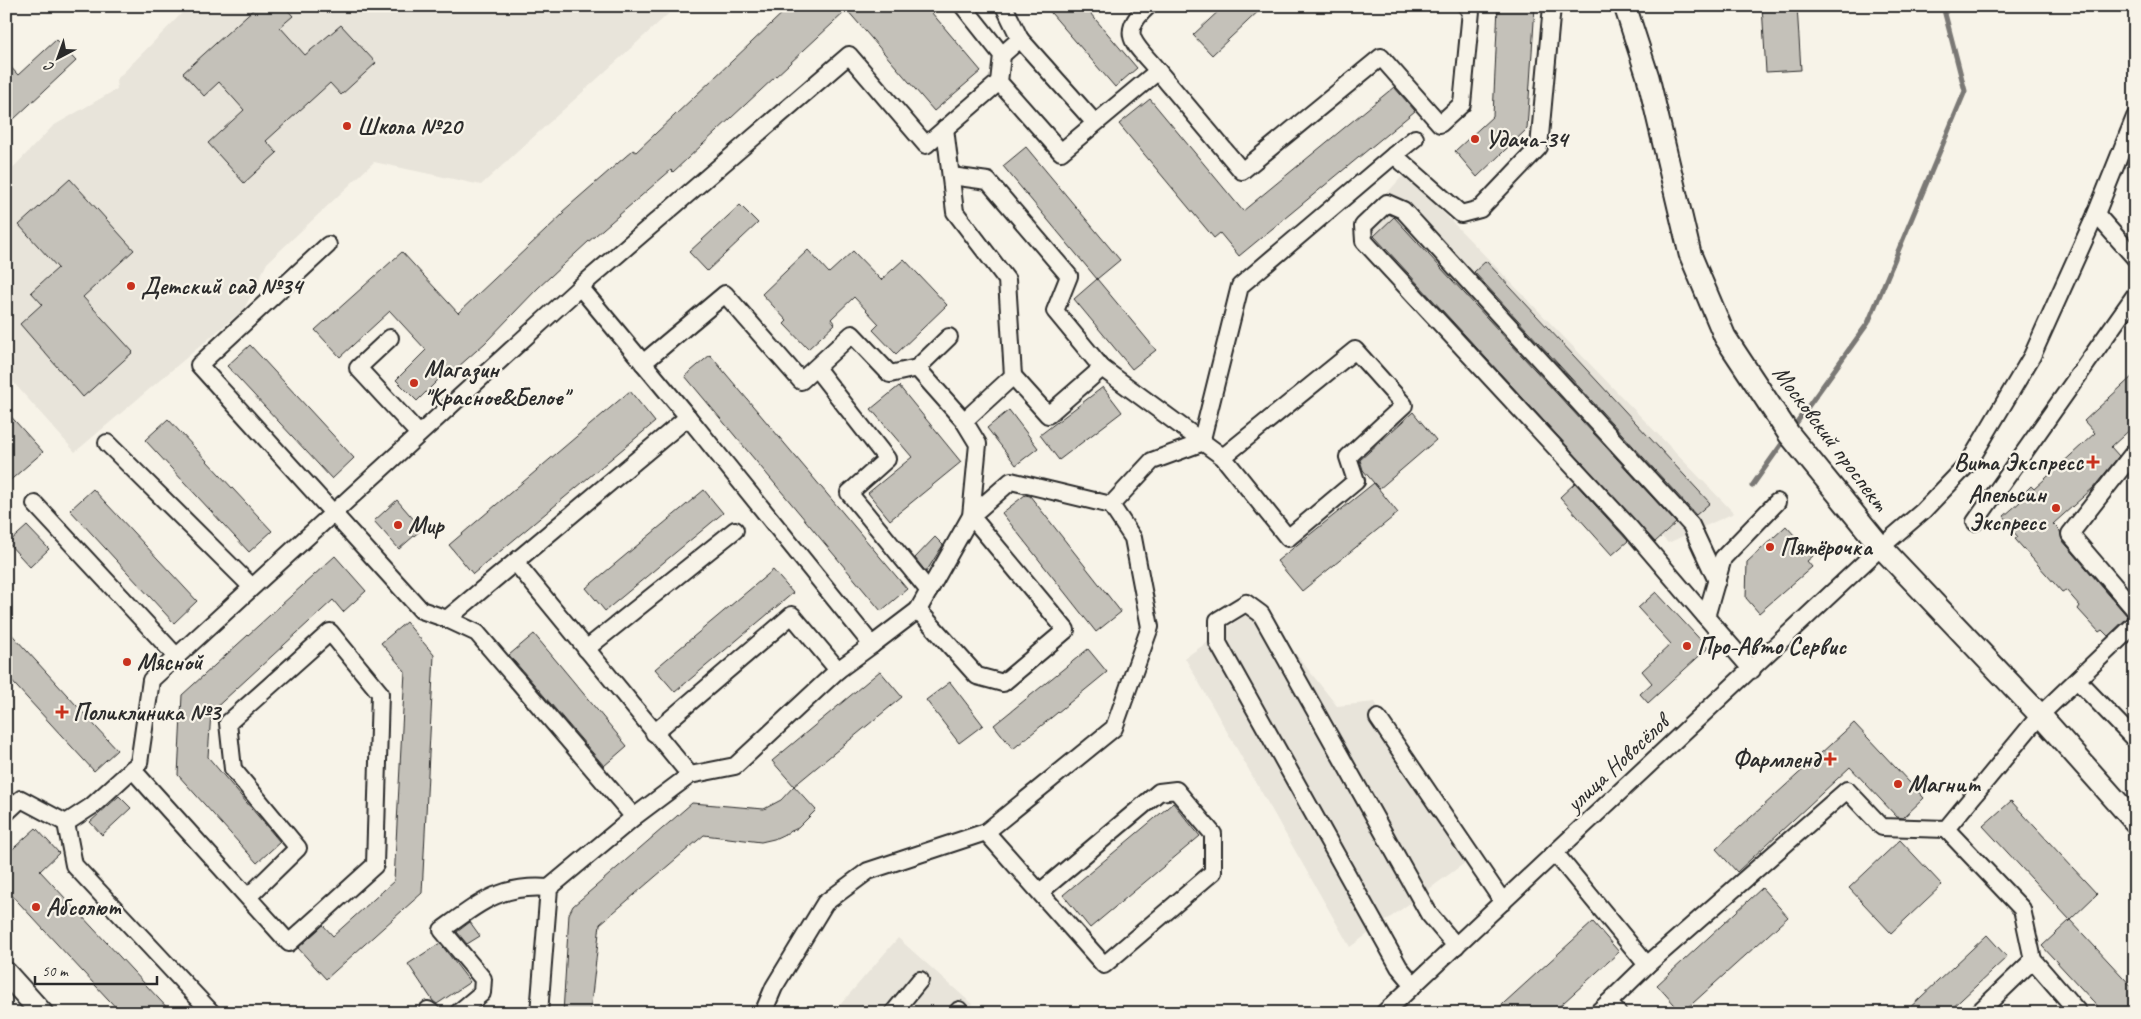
<svg xmlns="http://www.w3.org/2000/svg" width="2141" height="1019" font-family="Caveat,sans-serif">
<rect width="100%" height="100%" fill="#f7f3e8"/>
<filter id="ink" filterUnits="userSpaceOnUse"><feTurbulence type="fractalNoise" baseFrequency=".02" numOctaves="2"/><feDisplacementMap in="SourceGraphic" scale="10" xChannelSelector="R" yChannelSelector="G"/><feConvolveMatrix kernelMatrix="1 2 1 2 8 2 1 2 1" color-interpolation-filters="sRGB"/></filter>
<g filter="url(#ink)">
<g fill="#e8e4da">
<path d="M189 6H677L481 185 374 162 267 263 244 309 75 452 6 374V175L53 126 117 89 116 80Z"/>
<path d="M1405 173 1734 513 1668 543 1358 226Z"/>
<path d="M1258 606 1337 706 1375 702 1466 862 1350 947 1185 658Z"/>
<path d="M898 938 982 1013H833Z"/>
</g>
<g fill="none" stroke-linecap="round" stroke-linejoin="round">
<g stroke="#7a7874" stroke-width="5">
<path d="M1792 429 1868 323 1965 91 1943 6"/>
<path d="M1752 486 1786 438"/>
</g>
</g>
<g fill="#c4c1b9" stroke="#2b2b2b">
<path d="M257 6H284L293 16 280 27 305 55 341 25 376 63 341 95 330 83 266 141 277 153 244 183 208 143 244 110 219 82 204 96 183 73Z"/>
<path d="M790 6H926L981 71 934 111 847 10 673 172 671 170 588 242 538 288 485 343 449 375 446 372 417 401 396 380 426 350 390 311 340 357 315 330 402 252 458 313 564 213 562 212 633 150 636 152Z"/>
<path d="M1045 6H1084L1137 68 1115 87Z"/>
<path d="M1224 6H1264L1212 55 1193 35Z"/>
<path d="M1498 6H1535L1527 129 1477 177 1455 151 1493 116Z"/>
<path d="M1762 6H1797L1801 70 1766 72Z"/>
<path d="M56 40 76 61 14 119 6 111V62L18 75Z"/>
<path d="M1394 87 1415 111 1239 256 1220 233 1214 238 1119 124 1150 99 1243 211Z"/>
<path d="M1026 147 1120 260 1097 279 1003 166Z"/>
<path d="M70 179 134 250 83 297 133 352 83 397 20 324 42 304 31 292 58 268 19 225Z"/>
<path d="M740 205 758 223 707 271 689 252Z"/>
<path d="M1394 217 1676 523 1655 542 1374 236Z"/>
<path d="M808 250 829 273 853 251 881 280 904 259 947 305 896 354 873 330 879 324 854 297 831 319 835 324 808 349 784 324 787 321 762 294Z"/>
<path d="M1486 261 1710 503 1696 515 1474 272Z"/>
<path d="M1097 279 1156 350 1132 369 1074 299Z"/>
<path d="M250 345 354 458 332 479 227 366Z"/>
<path d="M710 355 907 589 881 611 685 376Z"/>
<path d="M2135 374V425L2111 447 2119 456 2093 488 2053 524 2060 531 2062 540 2128 617 2108 636 2102 630 2099 632 2078 609 2080 606 2066 590 2062 592 2015 539 2018 537 2007 524 2009 522 2004 516 2020 502 2018 499 2031 486 2034 489 2095 433 2084 421Z"/>
<path d="M899 386 961 462 890 520 868 493 912 457 871 409Z"/>
<path d="M1103 387 1122 412 1059 460 1040 435Z"/>
<path d="M630 391 655 422 473 574 449 545Z"/>
<path d="M1009 410 1038 448 1016 465 987 428Z"/>
<path d="M6 411 43 452 6 484Z"/>
<path d="M1413 412 1436 440 1379 489 1374 483 1398 513 1302 591 1277 561 1374 483 1363 470 1360 460Z"/>
<path d="M168 419 272 531 249 552 145 440Z"/>
<path d="M1575 483 1628 541 1612 555 1560 497Z"/>
<path d="M93 489 197 601 174 623 70 510Z"/>
<path d="M704 490 723 513 605 611 586 588Z"/>
<path d="M1025 495 1030 496 1121 612 1096 632 1002 513Z"/>
<path d="M397 500 422 529 399 549 374 521Z"/>
<path d="M27 526 49 549 30 567 8 543Z"/>
<path d="M1786 526 1813 556 1807 561 1812 567 1759 613 1746 598 1747 562Z"/>
<path d="M935 537 943 545 926 572 915 558Z"/>
<path d="M335 556 366 591 343 612 333 600 211 712 208 757 280 842 257 863 178 775 182 695Z"/>
<path d="M773 570 793 593 675 692 655 669Z"/>
<path d="M1656 592 1708 648 1648 703 1640 694 1652 683 1642 671 1671 644 1638 608Z"/>
<path d="M406 622 434 655 422 893 326 979 298 948 323 925 333 936 394 881 405 671 381 643Z"/>
<path d="M6 628 117 750 94 771 6 675Z"/>
<path d="M534 634 627 746 604 766 509 655Z"/>
<path d="M1088 649 1107 672 1013 749 994 725Z"/>
<path d="M880 671 902 697 794 786 772 761Z"/>
<path d="M950 682 983 725 959 743 926 700Z"/>
<path d="M1854 723 1924 798 1903 818 1897 817 1850 767 1737 872 1716 849Z"/>
<path d="M794 786 816 810 798 828 774 839 761 842 704 835 600 924 590 1013H563L569 914 573 906 692 803 764 809 781 800Z"/>
<path d="M119 796 131 808 102 835 90 822Z"/>
<path d="M2011 801 2097 894 2070 920 1983 826Z"/>
<path d="M1173 803 1200 836 1090 928 1063 895Z"/>
<path d="M36 828 59 853 40 871 172 1013H121L6 889V855Z"/>
<path d="M1900 840 1942 885 1891 933 1849 888Z"/>
<path d="M1762 888 1788 917 1682 1013 1657 985Z"/>
<path d="M2070 920 2135 990V1013H2104L2042 946Z"/>
<path d="M470 922 480 936 467 944 457 932Z"/>
<path d="M1593 922 1619 952 1552 1013H1493Z"/>
<path d="M1987 935 2007 957 1947 1013H1904Z"/>
<path d="M440 943 470 982 437 1004 433 1001 408 964Z"/>
</g>
<g fill="none" stroke-linecap="round" stroke-linejoin="round">
<defs>
<g id="minor">
<path d="M963 6 1002 55 999 82 1061 152 1158 71 1242 171 1381 57 1440 124 1462 104 1471 11 1466 6"/>
<path d="M1148 6C1116 35 1137 45 1158 71"/>
<path d="M1020 39 1095 123"/>
<path d="M1002 55 1020 39 1004 6"/>
<path d="M945 128 955 212 1007 280 1013 376"/>
<path d="M1394 155 1415 138"/>
<path d="M2096 214 2135 258"/>
<path d="M328 245 199 365 421 610 447 619 688 417 872 645 918 610 977 676 1003 683 1066 630 971 516 1011 481 1111 505"/>
<path d="M580 287 688 417"/>
<path d="M390 338 358 368 419 434"/>
<path d="M643 363 725 294 801 381 852 334 890 374 917 368 964 421"/>
<path d="M816 368 887 459 849 493 929 591"/>
<path d="M917 368 949 337"/>
<path d="M1102 368 1223 457 1288 538 1356 481 1348 457 1404 405 1355 350 1223 457"/>
<path d="M107 443 251 586"/>
<path d="M1201 443 1240 286 1394 155 1461 214 1480 209 1539 147 1552 6"/>
<path d="M2135 451 2070 534 2135 610"/>
<path d="M35 504 177 657"/>
<path d="M1975 522 2135 295"/>
<path d="M516 563 690 775"/>
<path d="M918 610 971 516 978 444 964 421 1013 376 1048 415 1102 368 1055 311 1069 276 988 181 951 176"/>
<path d="M1706 617 1630 528 1364 241 1363 226 1387 203 1403 210 1691 525 1717 581"/>
<path d="M447 619 477 633 634 817"/>
<path d="M586 649 735 530"/>
<path d="M1752 670 1706 617 1723 558 1777 502"/>
<path d="M2077 680 2135 740"/>
<path d="M1378 718 1503 902"/>
<path d="M654 733 792 615 838 670 872 645"/>
<path d="M132 769 289 943 375 865 380 693 330 632 228 723 233 769 298 848 248 897"/>
<path d="M6 813 21 799 66 823 92 806 139 763 151 680 580 287 849 55 926 145 999 82"/>
<path d="M66 823 74 865 212 1013"/>
<path d="M986 832 1104 965 1213 872V834L1176 790 1159 792 1040 892"/>
<path d="M1555 853 1647 965 1608 1003"/>
<path d="M1647 965 1847 790 1882 827 1946 829"/>
<path d="M1414 985 1399 967 1218 643V620L1246 603 1261 614 1429 914 1456 946"/>
<path d="M428 1010 432 1013"/>
<path d="M458 1013 482 993 483 979 442 930C479 903 501 884 549 888"/>
<path d="M539 1013 549 888 634 817 690 775 735 766 838 670"/>
<path d="M763 1013 774 987 825 903 868 871 986 832 1114 728 1150 627 1133 538 1111 505 1152 461 1201 443"/>
<path d="M893 1013 920 980"/>
<path d="M957 1013 959 1010"/>
<path d="M1384 1013 1881 547 1923 511 1968 464 2032 356 2096 214 2135 117"/>
<path d="M1597 1013 1608 1003 1618 1013"/>
<path d="M1978 1013 2033 960"/>
<path d="M2079 1013 2033 960 2022 909 1946 829 2040 715 2135 624"/>
</g>
<g id="major">
<path d="M1625 6 1648 77 1690 254 1725 337 1789 434 1881 547 2040 715 2135 822"/>
<path d="M6 973 42 1013"/>
</g>
</defs>
<use href="#minor" stroke="#2b2b2b" stroke-width="20"/>
<use href="#major" stroke="#2b2b2b" stroke-width="25"/>
<use href="#minor" stroke="#f7f3e8" stroke-width="16"/>
<use href="#major" stroke="#f7f3e8" stroke-width="21"/>
</g>
</g>
<g fill="#c8321e" stroke="#f7f3e8" stroke-width="2">
<circle cx="347" cy="126" r="5"/>
<circle cx="1475" cy="139" r="5"/>
<circle cx="131" cy="286" r="5"/>
<circle cx="414" cy="383" r="5"/>
<path d="M2090.5 454.5h5v5h5v5h-5v5h-5v-5h-5v-5h5z"/>
<circle cx="2056" cy="508" r="5"/>
<circle cx="398" cy="525" r="5"/>
<circle cx="1770" cy="547" r="5"/>
<circle cx="1687" cy="646" r="5"/>
<circle cx="127" cy="662" r="5"/>
<path d="M59.5 704.5h5v5h5v5h-5v5h-5v-5h-5v-5h5z"/>
<path d="M1827.5 751.5h5v5h5v5h-5v5h-5v-5h-5v-5h5z"/>
<circle cx="1898" cy="784" r="5"/>
<circle cx="36" cy="907" r="5"/>
</g>
<g text-anchor="middle" dominant-baseline="central" stroke-width="4.5" stroke-linejoin="round" paint-order="stroke">
<g font-size="24" font-weight="bold" fill="#2b2b2b" stroke="#f7f3e8" text-anchor="start">
<text x="357" y="126">Школа №20</text>
<text x="1485" y="139">Удача-34</text>
<text x="141" y="286">Детский сад №34</text>
<text x="424" y="369">Магазин<tspan x="424" dy="28">"Красное&amp;Белое"</tspan></text>
<text x="2083" y="462" text-anchor="end">Вита Экспресс</text>
<text x="2046" y="494" text-anchor="end">Апельсин<tspan x="2046" dy="28">Экспресс</tspan></text>
<text x="408" y="525">Мир</text>
<text x="1780" y="547">Пятёрочка</text>
<text x="1697" y="646">Про-Авто Сервис</text>
<text x="137" y="662">Мясной</text>
<text x="73" y="712">Поликлиника №3</text>
<text x="1820" y="759" text-anchor="end">Фармленд</text>
<text x="1908" y="784">Магнит</text>
<text x="46" y="907">Абсолют</text>
</g>
<g font-size="24" fill="#2b2b2b" stroke="#f7f3e8">
<text transform="translate(1831 438) rotate(53)">Московский проспект</text>
<text transform="translate(1617 763) rotate(-43)">улица Новосёлов</text>
</g>
</g>
<rect width="2141" height="1019" fill="none" stroke="#f7f3e8" stroke-width="25"/>
<rect x="12" y="12" width="2116" height="994" fill="none" stroke="#2b2b2b" stroke-width="2" filter="url(#ink)"/>
<g transform="translate(58 58) rotate(221)" stroke="#f7f3e8" stroke-width="4" paint-order="stroke">
<path d="M0-4L9 19L0 12L-9 19Z" fill="#2b2b2b"/>
<text y="-8" font-size="14" font-weight="bold" text-anchor="middle" fill="#2b2b2b">С</text>
</g>
<path d="M35 976v8h122v-8" fill="none" stroke="#2b2b2b" stroke-width="2.5"/>
<text x="42" y="976" font-size="15" fill="#2b2b2b" stroke="#f7f3e8" stroke-width="4" paint-order="stroke">50 m</text>
</svg>
